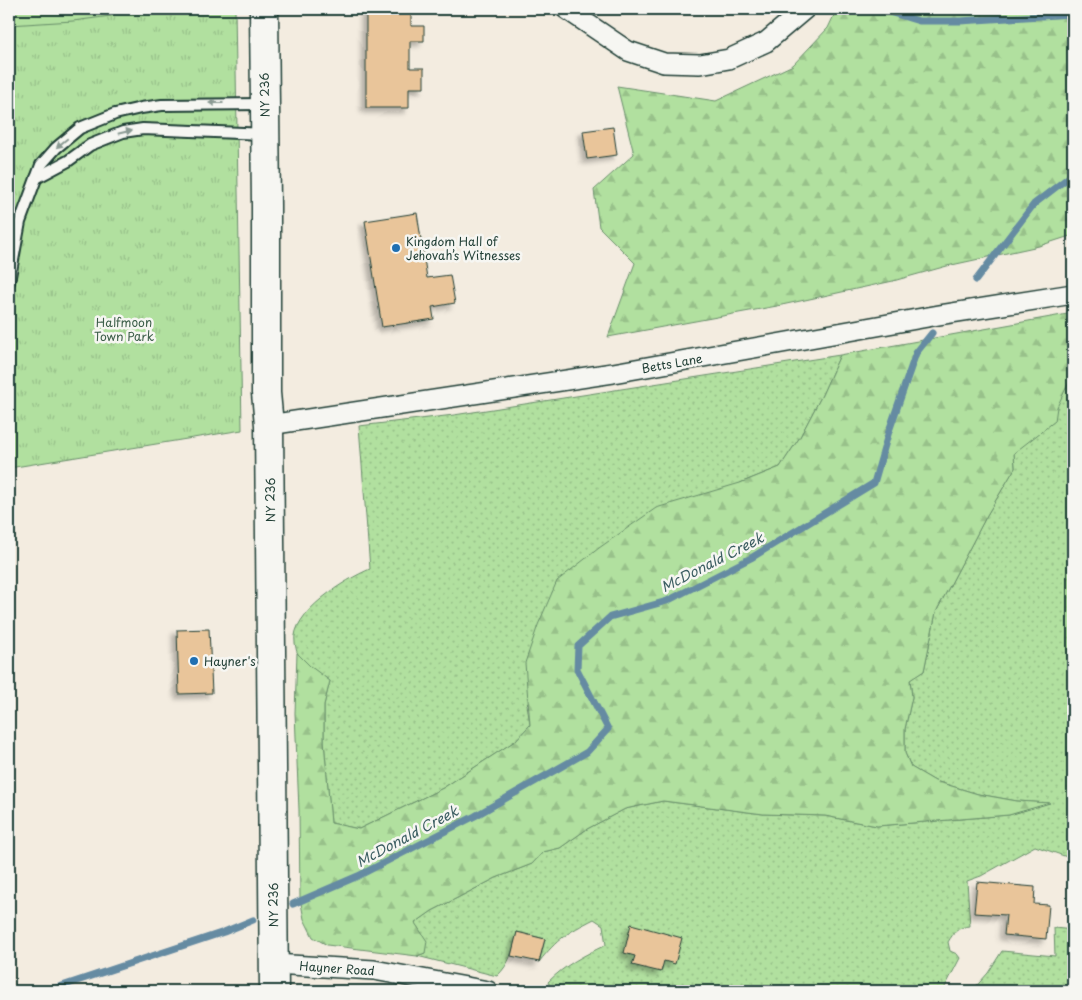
<svg xmlns="http://www.w3.org/2000/svg" width="1082" height="1000" font-family="'Playpen Sans',sans-serif">
<defs>
<pattern id="grass-dots" width="8" height="8" patternUnits="userSpaceOnUse" patternTransform="scale(1.25)"><rect width="8" height="8" fill="#b1e09f"/><path d="M2 2h.1M6 6h.1" fill="none" stroke="#98c18a" stroke-width="1.8" stroke-linecap="round"/></pattern>
<pattern id="forest-firs" width="22" height="20" patternUnits="userSpaceOnUse" patternTransform="scale(1.25)"><rect width="22" height="20" fill="#b1e09f"/><path d="M5 1l3.5 6h-7zM16 11l3.5 6h-7z" fill="#98c18a"/></pattern>
<pattern id="park-tufts" width="24" height="20" patternUnits="userSpaceOnUse" patternTransform="scale(1.25)"><rect width="24" height="20" fill="#b1e09f"/><path d="M3 7l-1-3M5 7V3M7 7l1-3M15 17l-1-3M17 17v-4M19 17l1-3" fill="none" stroke="#98c18a"/></pattern>
<filter id="shadow"><feDropShadow dx="-4.5" dy="4.5" stdDeviation="2.5" flood-color="#0004"/></filter>
</defs>
<rect width="100%" height="100%" fill="#f3ece0"/>
<filter id="ink" filterUnits="userSpaceOnUse"><feTurbulence type="fractalNoise" baseFrequency=".02" numOctaves="2"/><feDisplacementMap in="SourceGraphic" scale="10" xChannelSelector="R" yChannelSelector="G"/><feConvolveMatrix kernelMatrix="1 2 1 2 8 2 1 2 1" color-interpolation-filters="sRGB"/></filter>
<g filter="url(#ink)">
<g fill="url(#grass-dots)" stroke="#688e6a">
<path d="M1073 343V859L1035 846 981 876 967 881 970 926C958 927 954 932 948 942L950 951 957 954 960 958 943 991H558L552 990 548 982C565 965 584 955 606 945L603 925 594 919C567 933 558 938 539 962L545 939 517 932C513 950 510 964 497 976L417 956 425 953 415 923 432 911 496 878 532 864 543 852 560 848 587 829 625 809 663 801 763 814 825 816 877 826 1009 815 1048 803 1017 801 978 794 935 781 911 767 905 753V729L912 697 910 679 924 671 936 612 987 515 1015 468 1014 453 1057 407Z"/>
<path d="M840 355 822 395 800 437 780 467 740 483 527 704 530 725 515 741 443 788 359 829 331 823 324 741V705L330 681C320 674 305 666 298 654 296 651 296 647 295 643 290 613 346 579 370 569L359 426 454 415Z"/>
<path d="M1054 928 1073 930V991H972L988 973 1002 951 1055 956Z"/>
</g>
<g fill="url(#forest-firs)" stroke="#688e6a">
<path d="M683 9H756L743 14 699 12Z"/>
<path d="M837 9H1073V235L1039 246 947 266 893 281 777 306 608 337 635 263 599 227 594 190 634 154 617 86 716 101 793 65 828 28Z"/>
<path d="M1073 313V374L1057 407 1055 421 1014 453 1015 468 987 515 936 612 924 671 910 680 912 697 905 729V753L911 767 935 781 978 794 1017 801 1050 803 1009 815 877 826 825 816 763 814 663 801 625 809 587 829 560 848 543 852 532 864 496 878 432 911 415 923 427 941 425 953 417 956 327 945 313 937 304 919 300 898 299 810 295 713 297 653 310 666 330 681 324 705V741L331 823 359 829 443 788 515 741 530 725 525 663 538 625 557 581 599 548 656 508 740 483 780 467 800 437 822 395 840 355Z"/>
</g>
<path fill="url(#park-tufts)" stroke="#688e6a" d="M9 9H235L242 430 9 468Z"/>
<path fill="#b1e09f" stroke="#688e6a" d="M9 9H122L111 16 73 21 9 25Z"/>
<g fill="none" stroke-linecap="round" stroke-linejoin="round">
<g stroke="#658ba2" stroke-width="7">
<path d="M879 9 919 21H960L1073 14"/>
<path d="M976 280 1034 204 1073 174"/>
<path d="M293 904 358 876 475 816 587 752 608 729 577 669 578 646 610 617 667 601 751 558 874 483 889 431 916 353 932 333"/>
<path d="M47 991 224 932 253 920"/>
</g>
</g>
<g fill="#e9c59a" stroke="#1f3d34" filter="url(#shadow)">
<path d="M366 9H411V26H424V41H410V68H424V88H409V108H366Z"/>
<path d="M613 127 617 155 587 159 583 131Z"/>
<path d="M417 213 427 278 450 275 455 303 432 307 434 319 382 327 365 221Z"/>
<path d="M209 629 212 693 179 694 177 630Z"/>
<path d="M977 882 1035 887 1034 904 1049 905 1046 939 1004 935 1006 915 974 913Z"/>
<path d="M631 924 682 938 675 964 664 961 661 972 632 965 635 956 624 953Z"/>
<path d="M517 932 545 939 539 962 511 956Z"/>
</g>
<g fill="none" stroke-linecap="round" stroke-linejoin="round">
<defs>
<g id="lane">
<path d="M36 178 68 161 90 145 123 132 143 129 265 134"/>
<path d="M9 282 20 222 41 165 56 148 80 128 115 114 141 108 162 105 265 104"/>
</g>
<g id="street">
<path d="M566 9 628 51 664 63 700 64 729 59 766 42 805 9"/>
<path d="M269 425 613 373 939 315 1073 294"/>
<path d="M274 964 374 970 488 991"/>
</g>
<path id="secondary" d="M264 9 266 206V393L269 425 274 991"/>
</defs>
<use href="#lane" stroke="#1f3d34" stroke-width="14"/>
<use href="#street" stroke="#1f3d34" stroke-width="22"/>
<use href="#secondary" stroke="#1f3d34" stroke-width="31"/>
<use href="#lane" stroke="#f6f6f2" stroke-width="10"/>
<use href="#street" stroke="#f6f6f2" stroke-width="19"/>
<use href="#secondary" stroke="#f6f6f2" stroke-width="28"/>
</g>
<defs><path id="oneway-solid" d="M-6-.8H1V-3.2L6.5 0L1 3.2V.8H-6Z" transform="scale(1.25)"/></defs>
<g fill="#8a9a93">
<use href="#oneway-solid" transform="translate(216 103) rotate(-180)"/>
<use href="#oneway-solid" transform="translate(125 132) rotate(-13)"/>
<use href="#oneway-solid" transform="translate(62 143) rotate(140)"/>
</g>
</g>
<g fill="#1f6fb2" stroke="#f6f6f2" stroke-width="2">
<circle cx="396" cy="248" r="5"/>
<circle cx="194" cy="661" r="5"/>
</g>
<g text-anchor="middle" dominant-baseline="central" stroke-width="5" stroke-linejoin="round" paint-order="stroke">
<g font-size="12" fill="#1f3d34" stroke="#f6f6f2">
<text transform="translate(264 95) rotate(-91)">NY 236</text>
<text transform="translate(672 363) rotate(-10)">Betts Lane</text>
<text transform="translate(270 500) rotate(-90)">NY 236</text>
<text transform="translate(273 905) rotate(-90)">NY 236</text>
<text transform="translate(337 968) rotate(4)">Hayner Road</text>
</g>
<g font-size="12" fill="#1f3d34" stroke="#f6f6f2" text-anchor="start">
<text x="406" y="241">Kingdom Hall of<tspan x="406" dy="14">Jehovah’s Witnesses</tspan></text>
<text x="204" y="661">Hayner's</text>
</g>
<g font-size="12" fill="#3c5e49" stroke="#f6f6f2">
<text x="124" y="322">Halfmoon<tspan x="124" dy="14">Town Park</tspan></text>
</g>
<g font-size="14" font-style="italic" fill="#3c5e62" stroke="#f6f6f2">
<text transform="translate(712 562) rotate(-27)">McDonald Creek</text>
<text transform="translate(407 836) rotate(-28)">McDonald Creek</text>
</g>
</g>
<rect width="1082" height="1000" fill="none" stroke="#f6f6f2" stroke-width="30"/>
<rect x="15" y="15" width="1052" height="970" fill="none" stroke="#1f3d34" stroke-width="2" filter="url(#ink)"/>
</svg>
